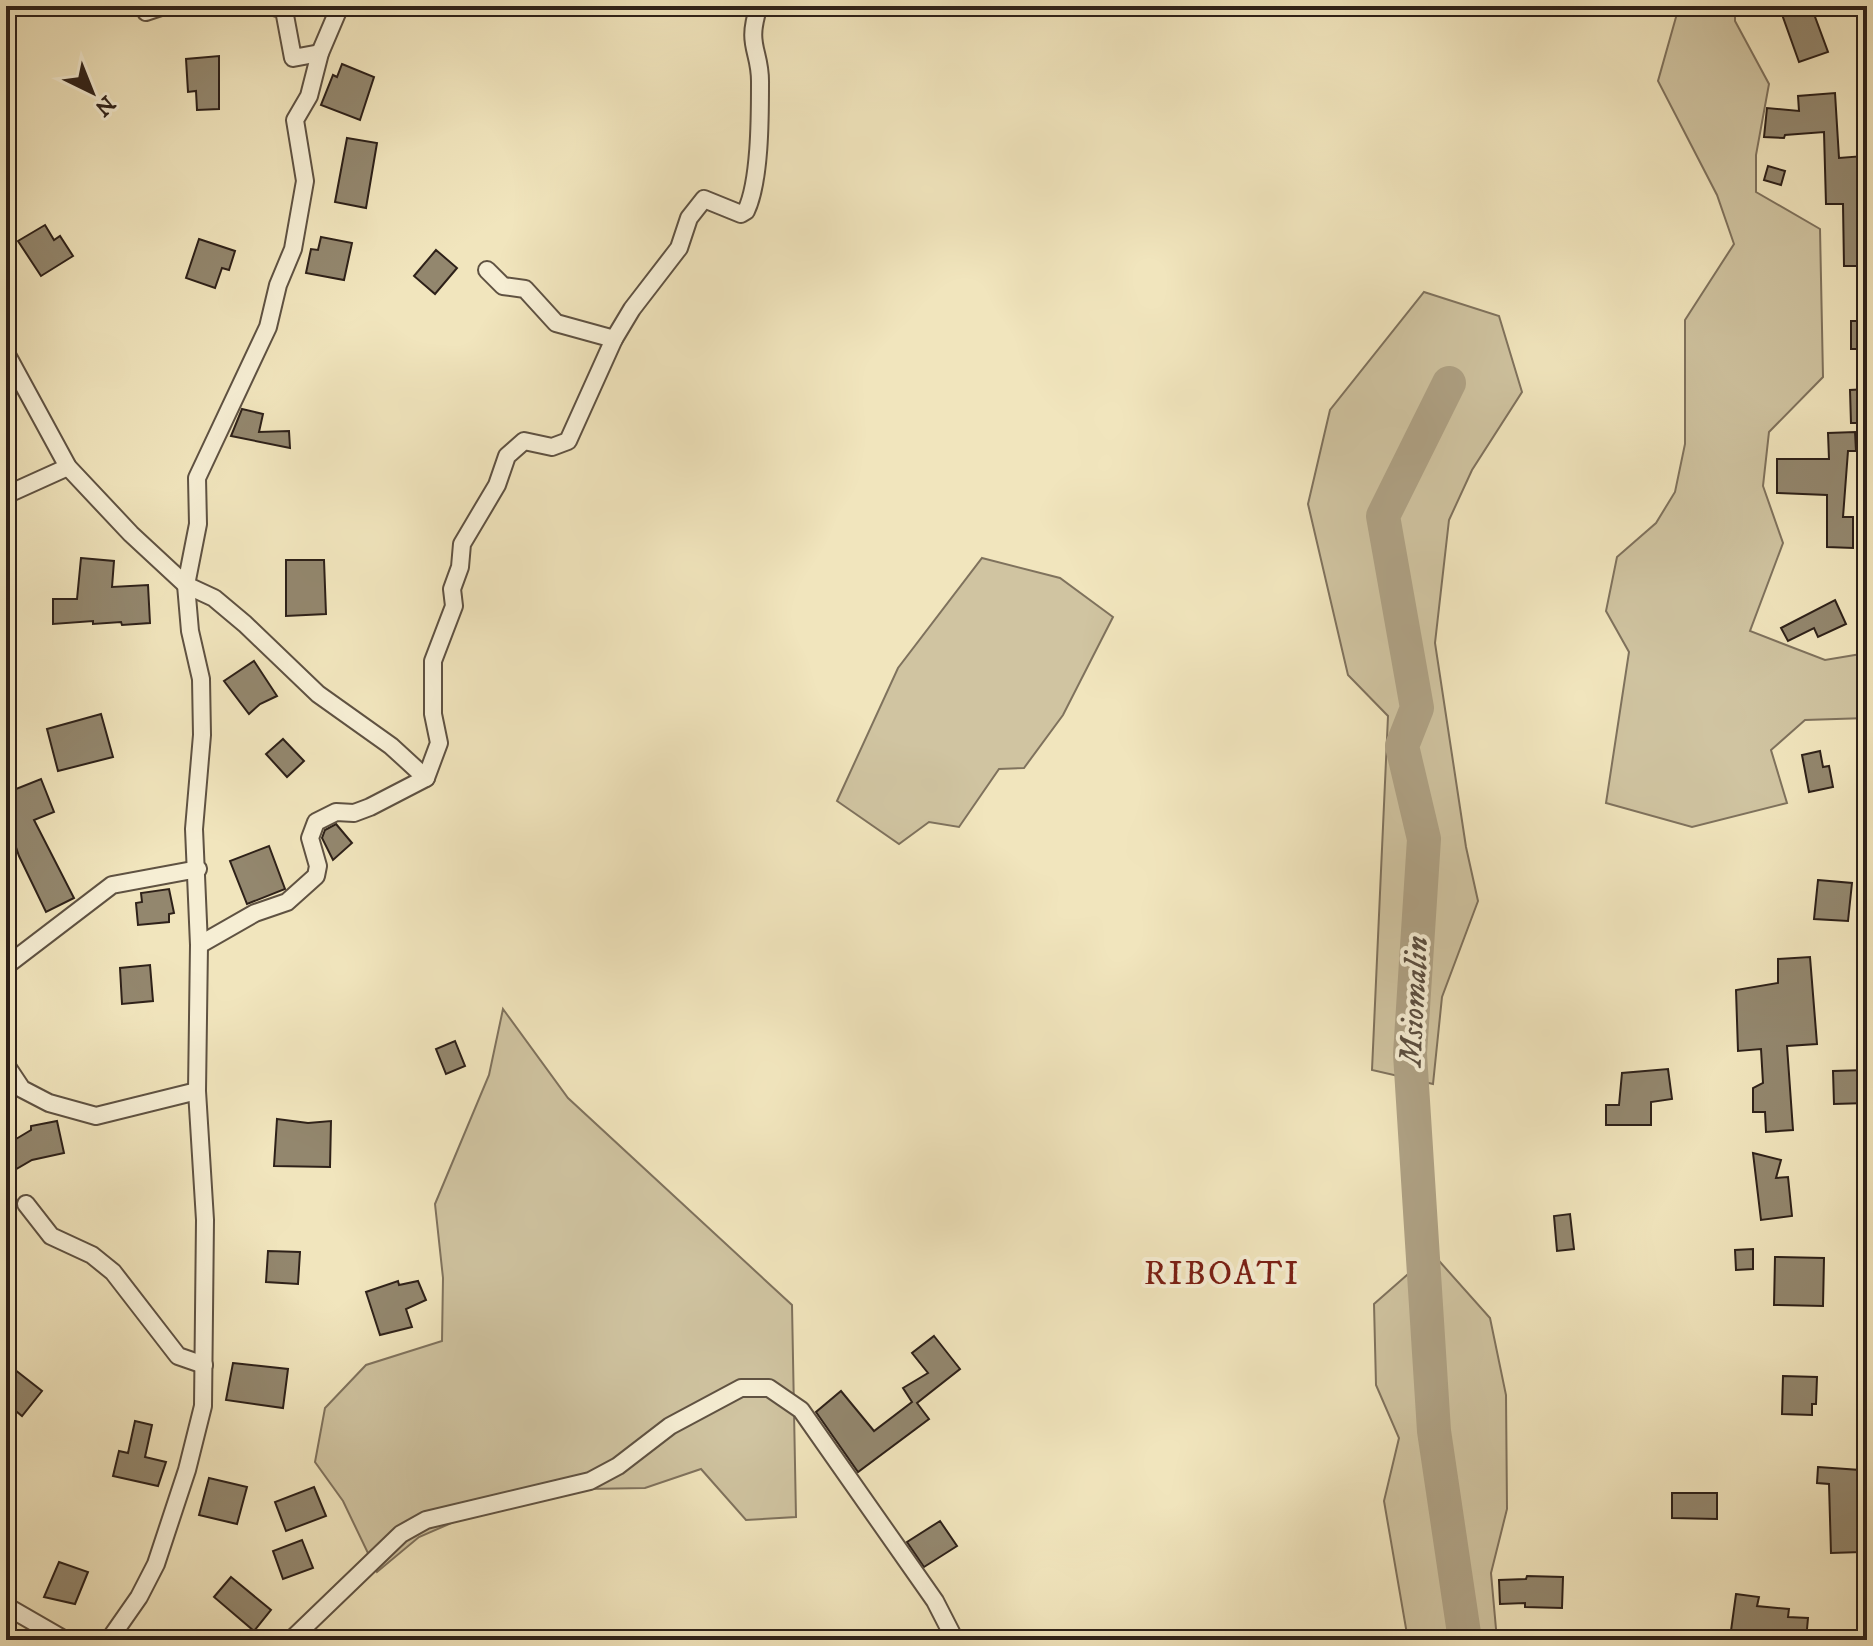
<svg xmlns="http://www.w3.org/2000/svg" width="1873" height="1646" font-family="'IM FELL DW Pica',serif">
<rect width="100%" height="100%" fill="#f1e5bd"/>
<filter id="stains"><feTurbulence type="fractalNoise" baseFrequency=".0025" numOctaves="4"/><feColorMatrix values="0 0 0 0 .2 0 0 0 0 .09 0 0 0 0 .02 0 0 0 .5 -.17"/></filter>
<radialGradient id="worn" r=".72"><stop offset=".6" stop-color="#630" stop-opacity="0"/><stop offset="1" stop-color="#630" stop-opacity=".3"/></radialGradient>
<g fill="#d0c4a1" stroke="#7f725d" stroke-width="2">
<path d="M1683 6H1735V21L1769 84 1756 155V192L1820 229 1823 377 1769 432 1763 486 1783 543 1750 631 1825 660 1867 653V718L1805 720 1771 750 1787 803 1692 827 1606 803 1629 652 1606 611 1617 557 1656 523 1675 492 1685 444V320L1734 244 1717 195 1658 81 1678 10Z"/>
<path d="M1424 292 1499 316 1522 392 1472 470 1449 520 1435 643 1466 847 1478 901 1442 997 1433 1084 1372 1070 1388 716 1348 675 1308 504 1330 410Z"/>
<path d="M982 558 1060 578 1113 617 1063 715 1024 768 999 769 959 827 929 822 899 844 837 801 898 668Z"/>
<path d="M503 1009 568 1098 792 1305 796 1517 746 1520 701 1469 645 1488 528 1490 419 1537 377 1572 343 1501 315 1462 325 1408 366 1365 442 1341 443 1278 435 1204 489 1075Z"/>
<path d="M1432 1253 1490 1318 1506 1395 1507 1509 1491 1573 1497 1640H1408L1384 1501 1399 1438 1376 1385 1374 1304Z"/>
</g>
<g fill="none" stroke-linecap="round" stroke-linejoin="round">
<path stroke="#afa285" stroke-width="34" d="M1449 383 1383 516 1417 708 1402 746 1424 839 1410 1054 1434 1431 1465 1640"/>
</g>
<g fill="#93876e" stroke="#2e2119" stroke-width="2">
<path d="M1779 6H1811L1828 52 1799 62Z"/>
<path d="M219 56V109L197 110 196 91 188 92 186 59Z"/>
<path d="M342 64 374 77 360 120 321 105 333 75 337 77Z"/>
<path d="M1835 93 1839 158 1864 156 1867 266H1844L1843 204H1826L1824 132 1785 135 1784 138 1764 137 1767 108 1799 111 1798 96Z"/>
<path d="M347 138 377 143 366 208 335 202Z"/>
<path d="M1768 166 1785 171 1781 185 1764 180Z"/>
<path d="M45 225 54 240 60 236 73 256 41 276 18 241Z"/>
<path d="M321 237 352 243 344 280 306 273 311 249 318 250Z"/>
<path d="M199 239 235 251 229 270 222 268 215 288 186 278Z"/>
<path d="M436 250 457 268 435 294 414 276Z"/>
<rect x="1851" y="321" width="16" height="28"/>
<path d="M1867 389V423H1851L1850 390Z"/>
<path d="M242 409 263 414 259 432 289 431 290 448 231 436Z"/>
<path d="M1855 432 1856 451H1848L1843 517H1853V548L1827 547V495L1777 493V459H1829L1828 433Z"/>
<path d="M81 558 114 561 112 587 148 585 150 623 122 625 121 622 93 624V621L53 624V599H77Z"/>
<path d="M286 560H324L326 614 286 616Z"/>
<path d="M1835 600 1846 624 1818 637 1814 628 1788 641 1781 628Z"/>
<path d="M254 661 277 696 260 704 249 714 224 681Z"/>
<path d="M101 714 113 757 58 771 47 729Z"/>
<path d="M283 739 304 761 287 777 266 754Z"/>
<path d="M1820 751 1823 767 1829 766 1833 787 1809 792 1802 755Z"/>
<path d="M41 779 54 812 34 820 74 898 46 912 19 856 6 818V793Z"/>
<path d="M336 824 352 843 333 860 322 838 325 830Z"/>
<path d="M269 846 285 889 247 904 230 861Z"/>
<path d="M1818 880 1852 883 1848 921 1814 919Z"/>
<path d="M169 889 174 913 169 914V922L138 925 136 903 142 902 141 893Z"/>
<path d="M1810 957 1817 1044 1787 1046 1793 1130 1766 1132 1765 1112H1753V1088L1763 1083 1761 1049 1738 1051 1736 990 1778 983V959Z"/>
<path d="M150 965 153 1001 122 1004 120 968Z"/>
<path d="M455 1041 465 1066 446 1074 436 1049Z"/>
<path d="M1668 1069 1672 1099 1651 1102V1125H1606V1105H1619L1622 1073Z"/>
<path d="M1867 1070V1103L1834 1104 1833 1071Z"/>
<path d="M277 1119 308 1123 331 1121 330 1167 274 1166Z"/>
<path d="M57 1121 64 1153 32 1160 6 1175V1145L31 1130V1126Z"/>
<path d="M1753 1153 1781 1160 1776 1178 1788 1177 1792 1216 1761 1220Z"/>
<path d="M1570 1214 1574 1249 1557 1251 1554 1216Z"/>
<path d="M1753 1249V1269L1736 1270 1735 1250Z"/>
<path d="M268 1251 300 1252 298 1284 266 1282Z"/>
<path d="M1775 1257 1824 1258 1823 1306 1774 1305Z"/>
<path d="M398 1281 399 1285 418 1281 426 1300 406 1309 412 1327 380 1335 366 1292Z"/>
<path d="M934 1336 960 1369 917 1403 929 1419 858 1472 816 1412 841 1391 874 1431 912 1402 903 1388 928 1373 912 1353Z"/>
<path d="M233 1363 288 1369 283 1408 226 1400Z"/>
<path d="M14 1369 42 1391 22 1416 6 1403V1379Z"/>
<path d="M1783 1376 1817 1377 1816 1404H1812V1415L1782 1414Z"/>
<path d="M135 1421 152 1425 145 1457 166 1462 158 1486 113 1476 119 1451 128 1453Z"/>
<path d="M1818 1467 1860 1470 1861 1552 1831 1553 1829 1484 1817 1483Z"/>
<path d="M209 1478 247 1487 237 1524 199 1515Z"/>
<path d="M314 1487 326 1516 286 1531 275 1502Z"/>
<path d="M1672 1493H1717V1519L1672 1518Z"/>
<path d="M940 1521 957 1546 924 1567 907 1542Z"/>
<path d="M302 1540 313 1568 283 1579 273 1551Z"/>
<path d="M59 1562 88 1572 75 1604 44 1597Z"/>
<path d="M1527 1576 1563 1577 1562 1608 1525 1607V1603L1500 1604 1499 1580 1526 1579Z"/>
<path d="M231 1577 271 1610 254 1631 214 1597Z"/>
<path d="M1736 1594 1759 1597 1757 1606 1789 1609 1788 1617 1808 1618 1806 1640 1730 1638Z"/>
</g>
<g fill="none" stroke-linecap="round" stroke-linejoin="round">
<defs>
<g id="street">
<path d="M270 6 284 10 293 58 320 53"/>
<path d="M146 12 164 6"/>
<path d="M487 270 503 286 525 289 556 323 614 339"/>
<path d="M6 353 68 467 131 534 186 585 214 598 245 624 318 694 391 746 426 778"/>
<path d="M6 495 68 467"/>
<path d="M199 945 255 913 287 902 316 876 318 866 310 838 316 822 336 812 354 813 370 807 426 778 439 743 433 714V661L454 606 452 589 460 567 462 544 497 485 507 456 524 441 552 447 568 441 614 339 632 309 679 248 689 218 704 199 741 214 746 211C760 182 760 118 760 84 761 50 745 47 759 6"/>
<path d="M6 966 112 885 198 869"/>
<path d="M6 1065 22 1089 49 1103 96 1116 197 1091"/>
<path d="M26 1204 51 1236 92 1255 113 1272 178 1356 204 1365"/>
<path d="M6 1606 65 1640"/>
<path d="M109 1640 139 1597 156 1564 187 1470 203 1406 205 1220 197 1091 199 945 194 829 202 735 201 679 190 631 186 585 198 524 197 478 268 327 278 285 293 249 305 181 295 120 309 96 320 53 340 6"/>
<path d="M291 1640 401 1534 426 1520 590 1481 618 1466 670 1426 741 1388H769L801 1410 935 1601 955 1640"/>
</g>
</defs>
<use href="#street" stroke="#5f5242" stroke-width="20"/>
<use href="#street" stroke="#f6eed4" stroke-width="16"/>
</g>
<g text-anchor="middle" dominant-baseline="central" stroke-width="8" stroke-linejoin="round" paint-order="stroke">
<g font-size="32" font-style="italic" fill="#5b4e3f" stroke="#f6eed4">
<text transform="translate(1415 1001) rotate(-87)">Msiomalin</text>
</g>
<g font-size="34" letter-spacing="2" fill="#7a1f14" stroke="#f6eed4">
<text x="1222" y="1274">RIBOATI</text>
</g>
</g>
<rect width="1873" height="1646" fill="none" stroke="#f1e5bd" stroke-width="32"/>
<rect x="8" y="8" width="1857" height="1630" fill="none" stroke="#2e2119" stroke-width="4"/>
<rect x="16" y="16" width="1841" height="1614" fill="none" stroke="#2e2119" stroke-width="2"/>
<g transform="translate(92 92) rotate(137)" stroke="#f6eed4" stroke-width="6" paint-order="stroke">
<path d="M0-6L14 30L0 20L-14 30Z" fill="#2e2119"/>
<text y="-12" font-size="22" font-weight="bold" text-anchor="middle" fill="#2e2119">N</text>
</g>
<rect width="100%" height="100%" filter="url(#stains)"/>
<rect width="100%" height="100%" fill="url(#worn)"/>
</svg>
